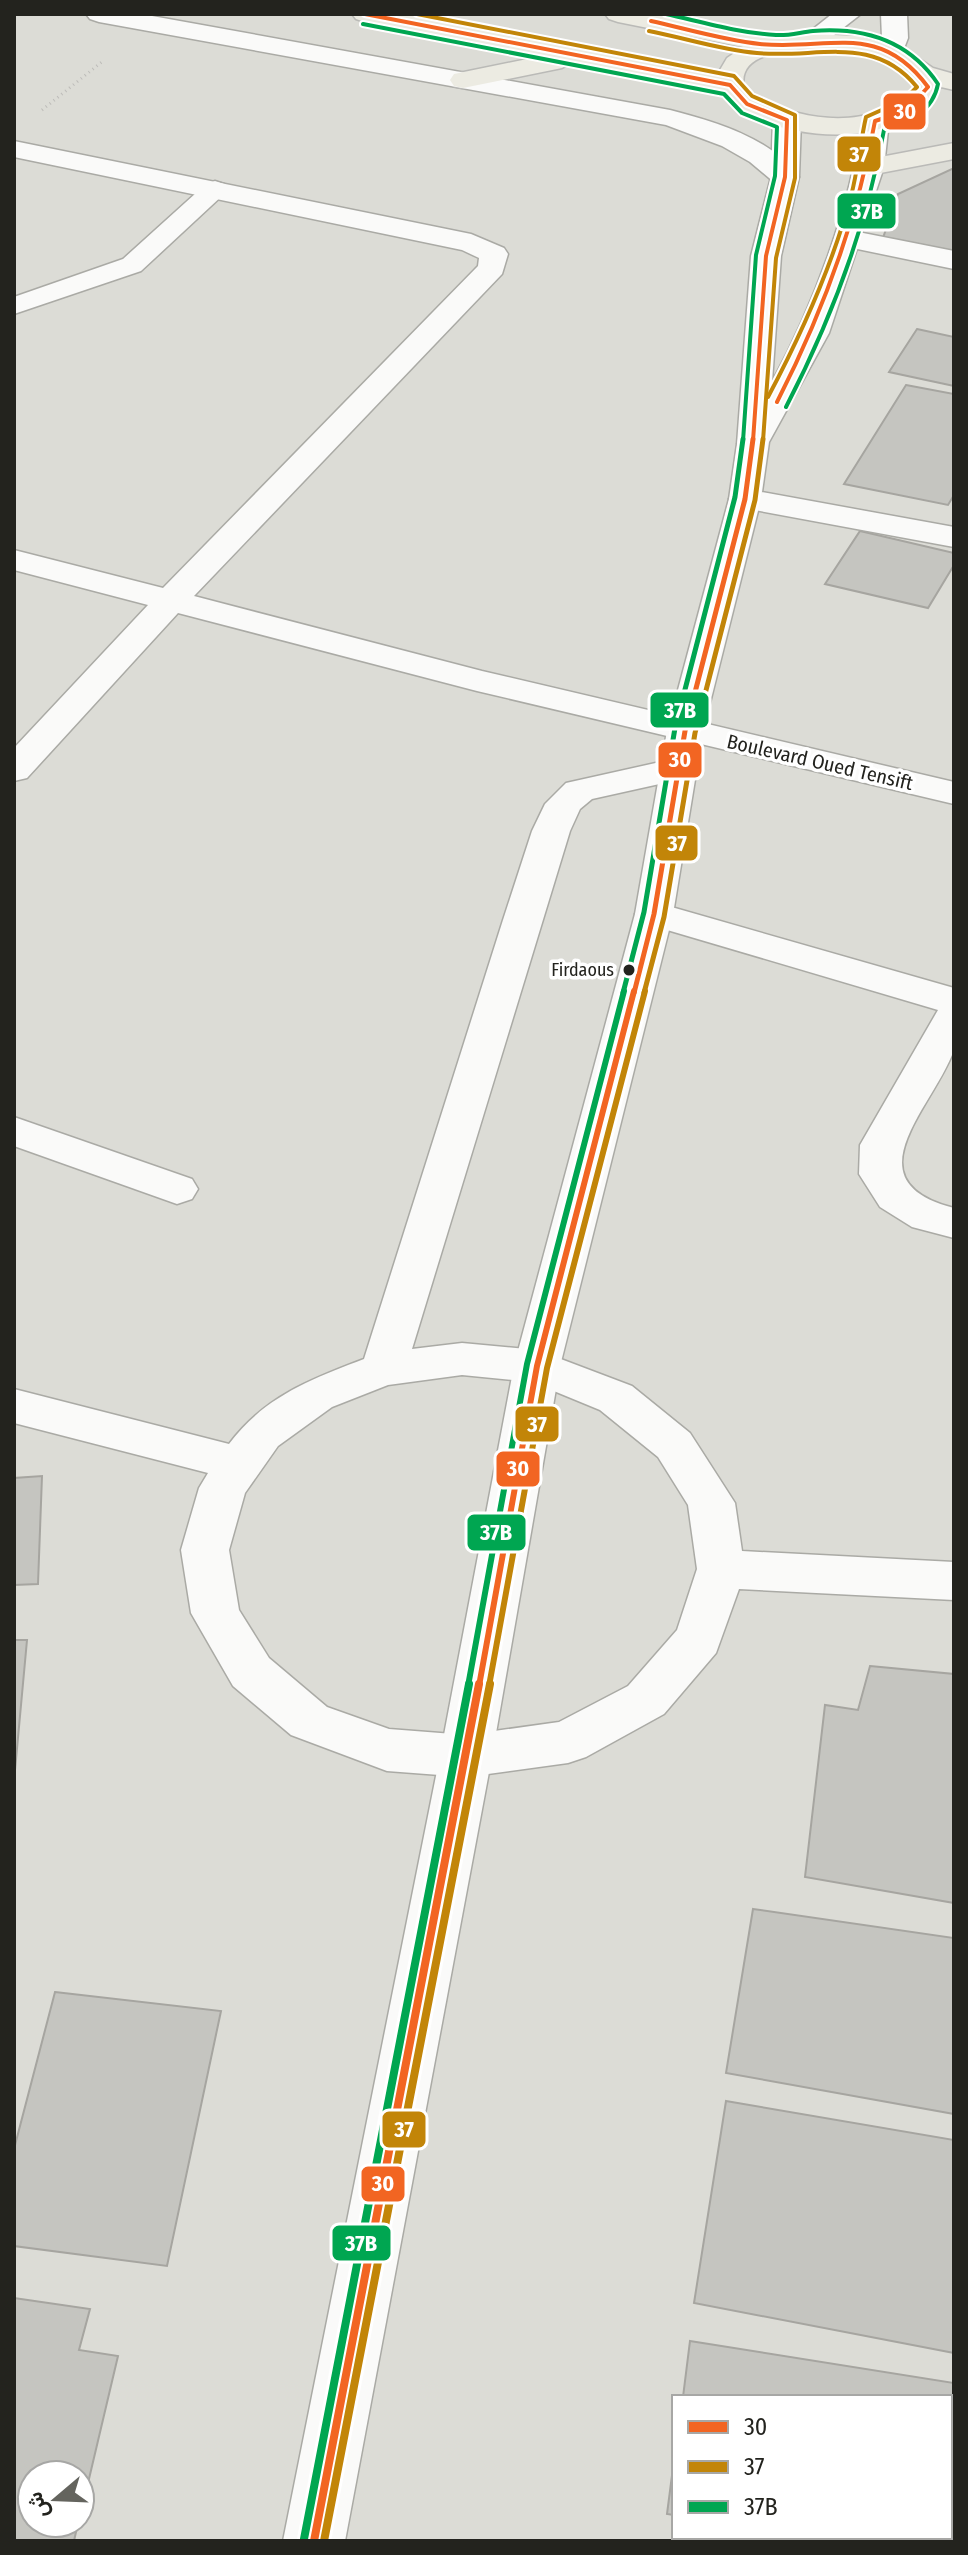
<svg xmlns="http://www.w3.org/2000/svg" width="968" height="2555" font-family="'Fira Sans Condensed',Vazirmatn,sans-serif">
<rect width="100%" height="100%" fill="#dcdcd6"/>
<g fill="#c5c5c0" stroke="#a6a5a0" stroke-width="2">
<path d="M954 168V252L883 238 898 194Z"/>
<path d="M917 329 954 337V386L889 372Z"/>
<path d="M906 385 954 394V495L948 505 844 484Z"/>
<path d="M860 531 954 553V565L928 608 825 584Z"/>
<path d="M42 1476 38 1584 14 1585V1478Z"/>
<path d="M14 1640H27L14 1781Z"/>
<path d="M870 1666 954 1674V1903L805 1877 825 1705 858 1710Z"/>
<path d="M753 1909 954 1938V2114L726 2073Z"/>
<path d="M55 1992 221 2011 167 2266 14 2246V2149Z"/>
<path d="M726 2101 954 2140V2353L694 2303Z"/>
<path d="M14 2298 90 2309 79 2350 118 2356 80 2517V2475H32V2523H78L74 2541H14Z"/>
<path d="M690 2341 954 2383V2417L950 2428V2397H683Z"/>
<path d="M674 2460V2515L667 2514Z"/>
<path d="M789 2537H911L909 2541H810Z"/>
</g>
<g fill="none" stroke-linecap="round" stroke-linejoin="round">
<defs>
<path id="lane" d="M215 181 224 184 228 189 224 194 141 271 14 314V297L123 259 206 184Z"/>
<g id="street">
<path d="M86 14H141L670 110C713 121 772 138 799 177L795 183 785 185 775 183 750 162 722 146 666 125 99 22 90 19Z"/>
<path d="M14 141 471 234 504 248 508 254 502 274 194 596 482 671 954 782V804L477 691 178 613 27 778 14 781V748L148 605 14 570V550L163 588 478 266 479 258 462 250 14 157Z"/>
<path d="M848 230 954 251V269L838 245 834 239 838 233Z"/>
<path d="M745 489 954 527V547L733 506 729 499 733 492Z"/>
<path d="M678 758 691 761 696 769 691 777 592 799 580 809 570 831 412 1349 462 1343 537 1350 632 1386 690 1433 735 1503 742 1551 954 1562V1600L739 1589 716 1653 664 1714 586 1757 568 1763 466 1777 387 1771 291 1735 233 1686 191 1613 181 1550 199 1488 208 1473 14 1423V1389L229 1444C264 1397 311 1379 364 1359L503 920 532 831 545 804 566 783ZM462 1375 532 1382 600 1410 658 1457 688 1505 697 1569 677 1630 628 1686 559 1722 466 1735 389 1729 327 1707 269 1658 239 1610 229 1550 245 1493 278 1446 332 1407 388 1385Z"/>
<path d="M654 902 954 988C954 1007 960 1038 952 1055 929 1111 851 1182 954 1208V1238L912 1227 880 1207 859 1174 860 1145 938 1010 640 922 635 914 640 906Z"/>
<path d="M14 1117 192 1179 198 1189 192 1199 177 1204 14 1146Z"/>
</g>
<g id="secondary">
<path d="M832 14H861L820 46H802L798 41Z"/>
<path d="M881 14H907L908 38 900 59H882L878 53 882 38Z"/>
<path d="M787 112 797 114 801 120 799 177 781 256 772 382C812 309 852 204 861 121L865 115H885L889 121 884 167 829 333 769 442 761 499 703 731 673 914 560 1366 492 1756 345 2541H283L440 1756 514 1366 635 914 667 731 729 499 737 444 751 256 771 177 773 120 777 114Z"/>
</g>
<g id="primary">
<path d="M352 14H404L717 75 727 58 743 47 618 22 609 19 605 14H656L774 38 807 34 858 36 903 48 933 68 954 74V90L941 87C903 147 803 143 746 114 735 108 727 95 718 91 706 85 688 85 676 82 642 76 608 69 573 62L562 68 463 88 454 86 450 80 454 74 542 56 365 22 356 19ZM827 49C856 50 903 54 915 86 876 135 787 122 744 87 736 48 803 49 827 49Z"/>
<path d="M954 143V159L870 175 860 173 856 167 860 161 870 159Z"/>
</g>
</defs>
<use href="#lane" stroke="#aaaaa5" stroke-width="3"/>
<use href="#street" stroke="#aaaaa5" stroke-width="3"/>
<use href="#secondary" stroke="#aaaaa5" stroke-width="3"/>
<use href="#primary" stroke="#babab7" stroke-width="3"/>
<path stroke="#bdbcb9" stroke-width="3" stroke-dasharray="1 4" stroke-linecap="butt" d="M42 110 103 61"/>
<use href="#lane" fill="#fafaf9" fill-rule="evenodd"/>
<use href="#street" fill="#fafaf9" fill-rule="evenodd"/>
<use href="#secondary" fill="#fafaf9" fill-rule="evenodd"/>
<use href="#primary" fill="#ecebe2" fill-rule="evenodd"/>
<defs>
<g id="bus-1-far3">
<path d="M365 14 730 85 747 104 787 120 785 177 766 256 753 441"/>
<path d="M651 21C687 29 723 40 760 44 829 51 878 20 928 87L906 111 875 121C857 221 823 312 777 402"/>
</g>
<path id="bus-1-far2" d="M634 993 654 914 685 731 745 499 753 439"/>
<path id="bus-1-far1" d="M479 1686 537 1366 634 991"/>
<path id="bus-1" d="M314 2541 479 1684"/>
<g id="bus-2-far3">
<path d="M417 14 734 76 752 96 795 115V178L776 258 763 441"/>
<path d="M649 31C685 38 721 50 757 53 817 59 873 33 917 87L904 100 866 117C860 143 858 170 851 196 832 267 802 333 768 397"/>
</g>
<path id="bus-2-far2" d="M644 993 664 917 695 733 755 500 763 439"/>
<path id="bus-2-far1" d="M489 1686 547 1368 645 991"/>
<path id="bus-2" d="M324 2541 490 1684"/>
<g id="bus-3-far3">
<path d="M666 14C702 22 739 33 776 35 789 36 801 32 813 31 864 27 909 41 938 84 933 111 909 123 884 130 866 229 832 318 786 407"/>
<path d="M363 24 724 94 742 113 777 127 775 176 756 255 743 441"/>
</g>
<path id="bus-3-far2" d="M623 993 644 912 675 728 735 497 743 439"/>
<path id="bus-3-far1" d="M468 1686 527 1364 624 991"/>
<path id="bus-3" d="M304 2539 469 1684"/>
</defs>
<use href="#bus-1-far3" stroke="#fff" stroke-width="8"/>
<use href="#bus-1-far2" stroke="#fff" stroke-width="10"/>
<use href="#bus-1-far1" stroke="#fff" stroke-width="12"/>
<use href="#bus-1" stroke="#fff" stroke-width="14"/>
<use href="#bus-2-far3" stroke="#fff" stroke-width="8"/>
<use href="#bus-2-far2" stroke="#fff" stroke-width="10"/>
<use href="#bus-2-far1" stroke="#fff" stroke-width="12"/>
<use href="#bus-2" stroke="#fff" stroke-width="14"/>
<use href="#bus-3-far3" stroke="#fff" stroke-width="8"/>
<use href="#bus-3-far2" stroke="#fff" stroke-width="10"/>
<use href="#bus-3-far1" stroke="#fff" stroke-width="12"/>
<use href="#bus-3" stroke="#fff" stroke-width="14"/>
<use href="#bus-1-far3" stroke="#f26522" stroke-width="4"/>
<use href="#bus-1-far2" stroke="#f26522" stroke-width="5"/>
<use href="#bus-1-far1" stroke="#f26522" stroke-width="6"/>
<use href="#bus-1" stroke="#f26522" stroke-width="8"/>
<use href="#bus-2-far3" stroke="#c28508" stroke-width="4"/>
<use href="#bus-2-far2" stroke="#c28508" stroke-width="5"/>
<use href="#bus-2-far1" stroke="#c28508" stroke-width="6"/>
<use href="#bus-2" stroke="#c28508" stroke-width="8"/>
<use href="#bus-3-far3" stroke="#00a651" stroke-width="4"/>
<use href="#bus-3-far2" stroke="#00a651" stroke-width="5"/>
<use href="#bus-3-far1" stroke="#00a651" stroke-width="6"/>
<use href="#bus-3" stroke="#00a651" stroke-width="8"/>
</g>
<circle fill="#23231e" stroke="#fff" stroke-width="3" cx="629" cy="970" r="7"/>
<g text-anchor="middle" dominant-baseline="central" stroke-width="7" stroke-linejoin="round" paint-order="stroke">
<g font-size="18" fill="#23231e" stroke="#fff" text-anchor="end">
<text x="614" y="970">Firdaous</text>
</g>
<g font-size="20" fill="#23231e" stroke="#fff">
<text transform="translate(820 762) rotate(13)">Boulevard Oued Tensift</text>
</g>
</g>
<g stroke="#fff" stroke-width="3">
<rect x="882" y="92" width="45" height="39" rx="8" fill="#f26522"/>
<rect x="836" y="135" width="46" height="38" rx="8" fill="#c28508"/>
<rect x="836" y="192" width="61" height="38" rx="8" fill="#00a651"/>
<rect x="649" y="691" width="61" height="38" rx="8" fill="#00a651"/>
<rect x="657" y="741" width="46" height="38" rx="8" fill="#f26522"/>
<rect x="654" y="824" width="45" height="38" rx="8" fill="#c28508"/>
<rect x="514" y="1405" width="46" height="38" rx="8" fill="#c28508"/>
<rect x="495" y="1450" width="46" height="38" rx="8" fill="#f26522"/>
<rect x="466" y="1513" width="61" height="39" rx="8" fill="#00a651"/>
<rect x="381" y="2110" width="46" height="39" rx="8" fill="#c28508"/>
<rect x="360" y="2165" width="46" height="38" rx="8" fill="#f26522"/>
<rect x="331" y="2224" width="61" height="38" rx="8" fill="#00a651"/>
</g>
<g font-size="22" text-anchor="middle" font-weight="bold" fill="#fff">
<text x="905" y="119">30</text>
<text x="859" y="162">37</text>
<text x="867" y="219">37B</text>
<text x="680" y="718">37B</text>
<text x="680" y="767">30</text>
<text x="677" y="851">37</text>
<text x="537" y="1432">37</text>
<text x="518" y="1476">30</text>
<text x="496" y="1540">37B</text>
<text x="404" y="2137">37</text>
<text x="383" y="2191">30</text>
<text x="361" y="2251">37B</text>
</g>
<rect width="968" height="2555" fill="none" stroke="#23231e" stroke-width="32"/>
<rect x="672" y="2395" width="280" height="144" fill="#ffffff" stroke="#a7a7a5" stroke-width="2"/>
<rect x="688" y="2421" width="40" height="12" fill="#f26522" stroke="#a7a7a5" stroke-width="2"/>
<text x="744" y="2435" font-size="24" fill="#23231e">30</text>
<rect x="688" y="2461" width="40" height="12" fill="#c28508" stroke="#a7a7a5" stroke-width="2"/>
<text x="744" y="2475" font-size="24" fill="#23231e">37</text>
<rect x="688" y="2501" width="40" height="12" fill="#00a651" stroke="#a7a7a5" stroke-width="2"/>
<text x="744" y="2515" font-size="24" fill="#23231e">37B</text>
<g transform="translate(56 2499) rotate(251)"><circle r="38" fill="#ffffff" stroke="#a7a7a5" stroke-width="2"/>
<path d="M0-6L14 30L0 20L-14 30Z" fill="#64645e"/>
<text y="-12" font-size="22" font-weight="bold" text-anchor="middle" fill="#23231e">ش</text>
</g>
</svg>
